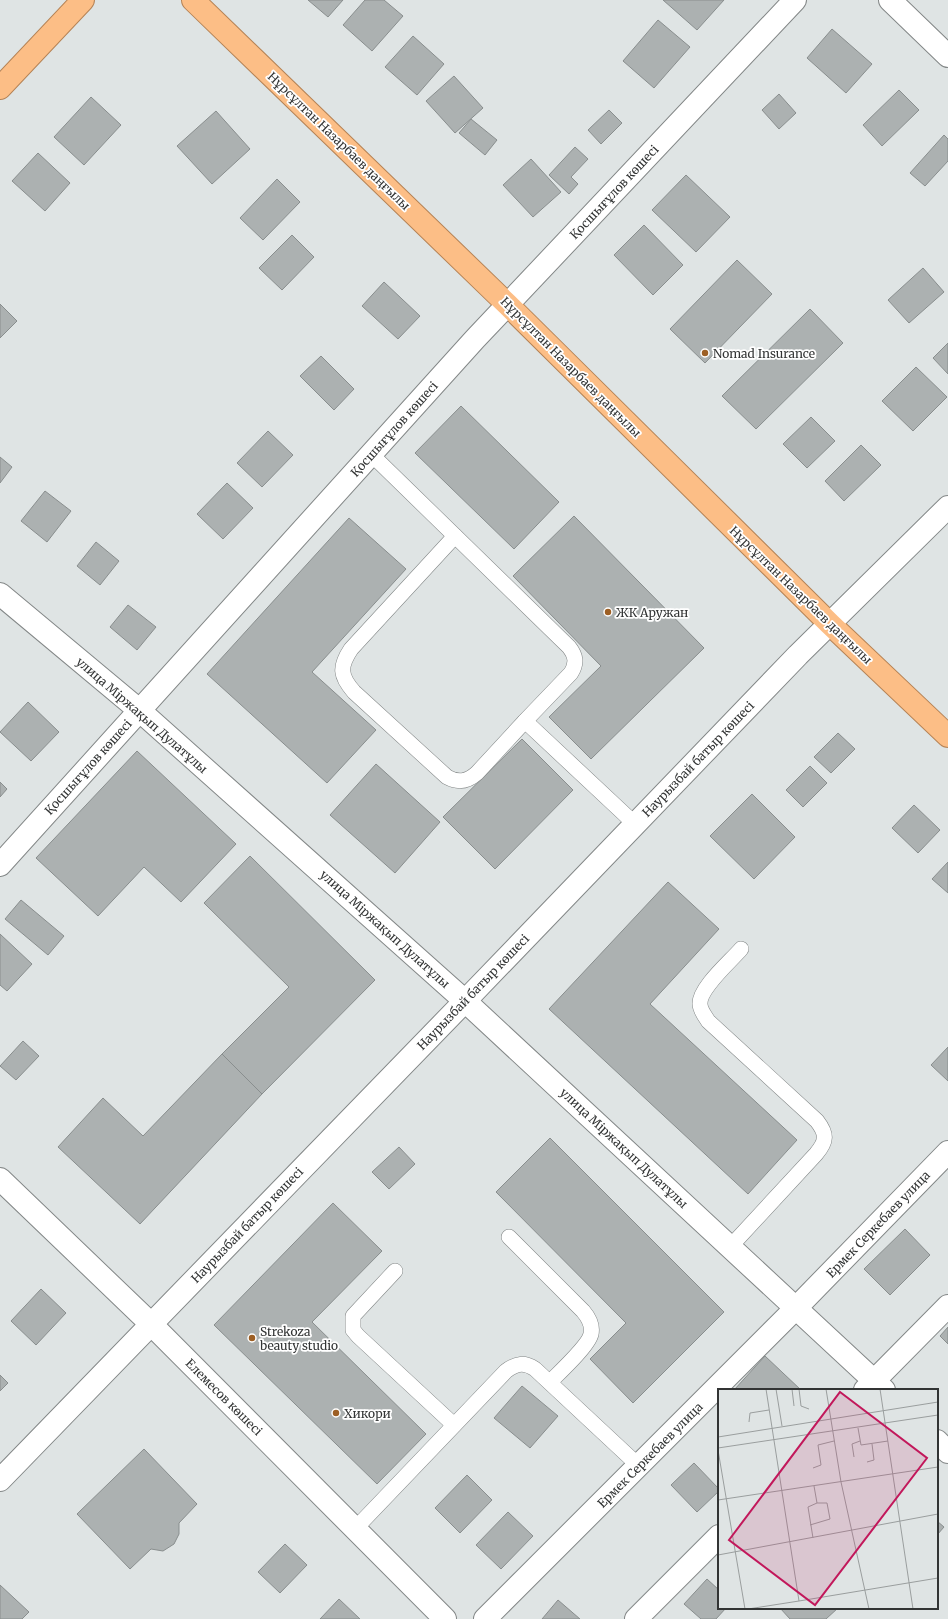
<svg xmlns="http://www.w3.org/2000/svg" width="948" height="1619" font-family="Merriweather,serif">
<rect width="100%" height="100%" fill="#dfe4e4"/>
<g fill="#acb1b1" stroke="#898e8e">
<path d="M308 0H343L328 17Z"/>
<path d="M365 0H384L403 16 372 51 343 25Z"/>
<path d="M663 0H724L697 30Z"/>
<path d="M658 20 690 47 654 88 623 61Z"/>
<path d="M832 29 872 64 846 93 807 58Z"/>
<path d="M413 36 444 64 417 95 385 67Z"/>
<path d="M454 76 483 108 455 133 426 101Z"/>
<path d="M899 90 919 110 882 146 863 125Z"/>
<path d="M779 94 796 113 779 129 762 110Z"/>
<path d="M91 97 121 125 84 165 54 137Z"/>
<path d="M609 110 622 123 601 144 588 130Z"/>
<path d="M216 111 250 149 212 184 177 146Z"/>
<path d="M471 119 497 140 485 155 459 133Z"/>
<path d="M944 135 948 139V161L925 186 910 173Z"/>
<path d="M575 147 588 159 571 177 578 184 569 194 549 175Z"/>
<path d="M38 153 70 183 45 211 12 181Z"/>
<path d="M531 159 561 192 533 217 503 185Z"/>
<path d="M686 175 730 217 696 252 652 210Z"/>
<path d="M277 179 300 202 263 240 240 218Z"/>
<path d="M644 225 683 265 653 295 614 255Z"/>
<path d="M292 235 314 257 282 290 259 268Z"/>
<path d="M737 260 772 294 705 363 670 329Z"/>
<path d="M923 268 944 292 909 323 888 300Z"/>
<path d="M384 282 420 316 398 339 362 306Z"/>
<path d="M0 304 17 321 0 338Z"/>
<path d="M810 309 843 343 756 429 722 396Z"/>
<path d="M948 343V374L933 358Z"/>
<path d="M321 356 354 389 334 410 300 376Z"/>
<path d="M916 367 947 397 913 431 882 401Z"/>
<path d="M461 406 559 502 514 549 415 453Z"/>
<path d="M811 417 835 441 807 468 783 444Z"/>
<path d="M268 431 293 455 262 487 237 463Z"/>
<path d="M861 445 881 465 844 501 825 481Z"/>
<path d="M0 457 12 467 0 483Z"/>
<path d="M227 483 253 508 223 539 197 514Z"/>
<path d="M45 491 71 511 47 542 21 521Z"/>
<path d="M574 516 704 648 591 759 549 717 601 666 513 576Z"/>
<path d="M349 518 406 569 312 672 376 730 327 783 207 674Z"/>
<path d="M96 542 119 561 100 585 77 566Z"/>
<path d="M128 605 156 627 137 650 110 627Z"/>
<path d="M28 702 59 732 31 761 0 732Z"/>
<path d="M838 733 855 749 831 773 814 757Z"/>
<path d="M522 739 573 790 495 869 443 817Z"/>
<path d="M137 751 236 844 181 902 144 867 98 916 36 858Z"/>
<path d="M376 764 440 822 395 873 330 815Z"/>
<path d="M810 766 827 783 803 807 786 790Z"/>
<path d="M0 782 7 789 0 797Z"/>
<path d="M752 794 795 837 754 879 710 836Z"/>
<path d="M914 805 940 830 918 853 892 828Z"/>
<path d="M250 856 375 980 262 1094 222 1054 289 987 204 903Z"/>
<path d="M948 862V893L932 879Z"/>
<path d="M668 882 719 929 650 1004 797 1140 748 1194 549 1009Z"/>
<path d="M21 900 64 936 48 955 5 919Z"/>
<path d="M0 934 32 964 7 991 0 985Z"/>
<path d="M23 1041 39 1056 16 1080 0 1066Z"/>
<path d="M948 1047V1081L931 1065Z"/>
<path d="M222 1054 262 1094 140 1224 58 1147 103 1098 143 1136Z"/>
<path d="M550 1138 724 1312 633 1403 590 1359 626 1323 496 1192Z"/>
<path d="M399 1147 415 1164 389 1189 372 1172Z"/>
<path d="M333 1203 382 1251 312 1322 426 1434 377 1484 214 1325Z"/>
<path d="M905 1229 930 1255 890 1295 864 1269Z"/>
<path d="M41 1289 66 1313 36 1345 11 1321Z"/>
<path d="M948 1327V1344L940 1336Z"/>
<path d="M765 1356 801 1390H734Z"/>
<path d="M0 1375 8 1383 0 1391Z"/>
<path d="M522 1386 558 1416 530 1448 494 1418Z"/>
<path d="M144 1449 197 1504 179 1523V1534L174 1544 163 1551 151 1549 130 1569 77 1514Z"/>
<path d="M694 1463 719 1489V1491L697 1512 671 1485Z"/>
<path d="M467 1475 492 1500 460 1533 435 1508Z"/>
<path d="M508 1512 533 1536 501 1569 476 1545Z"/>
<path d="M937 1521 944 1527 937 1535Z"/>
<path d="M285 1544 307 1565 280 1593 258 1572Z"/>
<path d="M707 1579 719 1590V1608H726L716 1619H701L684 1604Z"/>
<path d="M0 1585 29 1612 22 1619H0Z"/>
<path d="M339 1599 360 1619H320Z"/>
<path d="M558 1600 580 1619H542Z"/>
<path d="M780 1608H838L826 1619H790Z"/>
</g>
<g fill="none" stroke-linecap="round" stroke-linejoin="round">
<defs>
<g id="service">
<path d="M371 454 569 647C576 656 577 663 571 673L525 721 635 824"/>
<path d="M455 536 351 649C339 667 340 676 354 692L447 777C458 783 467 782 477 773L525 721"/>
<path d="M509 1237 583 1311C589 1318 593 1325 591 1334 589 1345 559 1373 550 1382"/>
<path d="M730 1247 816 1154C827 1141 827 1134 817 1121L708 1021C705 1016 700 1010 700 1004 699 988 731 961 741 949"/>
<path d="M395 1271 353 1316V1330L358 1336 454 1425"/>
<path d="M355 1529 506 1371C517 1363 524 1362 535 1369L639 1466"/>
</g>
<g id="minor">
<path d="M890 0 948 56"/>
<path d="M0 594 139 710 465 1001 884 1390"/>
<path d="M0 865 475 339 795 0"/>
<path d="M0 1179 151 1324 445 1619"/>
<path d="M865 1390 948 1306"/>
<path d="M937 1441 948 1452"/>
<path d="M485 1619 796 1308 948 1152"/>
<path d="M636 1619 719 1536"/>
</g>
<path id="tertiary" d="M0 1480 465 1001 798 655 948 507"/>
<g id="trunk">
<path d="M193 0 507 304 830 624 948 736"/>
<path d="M0 88 83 0"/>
</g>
</defs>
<use href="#service" stroke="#838787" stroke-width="16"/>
<use href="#minor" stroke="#838787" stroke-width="24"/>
<use href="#tertiary" stroke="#838787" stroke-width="24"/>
<use href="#trunk" stroke="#b58356" stroke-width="24"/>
<use href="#service" stroke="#fff" stroke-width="15"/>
<use href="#minor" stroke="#fff" stroke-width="22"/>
<use href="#tertiary" stroke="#fff" stroke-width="22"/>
<use href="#trunk" stroke="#fcbe86" stroke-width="22"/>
</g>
<g fill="#9d5f24" stroke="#fff" stroke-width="1.5">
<circle cx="705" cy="353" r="4"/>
<circle cx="608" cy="612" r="4"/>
<circle cx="252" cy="1338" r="4"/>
<circle cx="336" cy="1413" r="4"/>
</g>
<g text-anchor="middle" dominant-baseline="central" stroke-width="3.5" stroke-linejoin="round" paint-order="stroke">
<g font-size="12" fill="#323434" stroke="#fff">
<text transform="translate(339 141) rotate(44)">Нұрсұлтан Назарбаев даңғылы</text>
<text transform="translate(614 192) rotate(-47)">Қосшығұлов көшесі</text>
<text transform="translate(571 367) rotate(45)">Нұрсұлтан Назарбаев даңғылы</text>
<text transform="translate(394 429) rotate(-48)">Қосшығұлов көшесі</text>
<text transform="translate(801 595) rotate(44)">Нұрсұлтан Назарбаев даңғылы</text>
<text transform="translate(142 715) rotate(41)">улица Міржақып Дулатұлы</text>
<text transform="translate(698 759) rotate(-46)">Наурызбай батыр көшесі</text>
<text transform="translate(88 767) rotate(-48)">Қосшығұлов көшесі</text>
<text transform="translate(385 929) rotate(42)">улица Міржақып Дулатұлы</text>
<text transform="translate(473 992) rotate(-46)">Наурызбай батыр көшесі</text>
<text transform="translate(624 1148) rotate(43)">улица Міржақып Дулатұлы</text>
<text transform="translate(878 1224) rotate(-46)">Ермек Серкебаев улица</text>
<text transform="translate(247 1225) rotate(-46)">Наурызбай батыр көшесі</text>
<text transform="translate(224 1397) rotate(45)">Елемесов көшесі</text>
<text transform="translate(650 1455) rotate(-45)">Ермек Серкебаев улица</text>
</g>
<g font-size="12" fill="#323434" stroke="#fff" text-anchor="start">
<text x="713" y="353">Nomad Insurance</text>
<text x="616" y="612">ЖК Аружан</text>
<text x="260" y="1331">Strekoza<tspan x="260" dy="14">beauty studio</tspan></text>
<text x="344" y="1413">Хикори</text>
</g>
</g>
<g transform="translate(718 1389)">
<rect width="220" height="220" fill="#dfe4e4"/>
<path fill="none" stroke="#9a9e9e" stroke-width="1" d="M48 0 81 212 220 189M58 0 64 37M74 0 76 17M81 0 83 17 91 20M108 0 123 93 151 220M162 0 195 220M31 33 32 24 51 21M140 39 143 56 170 52M0 48 220 13M0 59 220 26M0 61 27 220M136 68 134 55 142 52M149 73 156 71 154 55M95 79 103 76 100 56 116 52M0 111 220 78M92 136 112 130 109 114H99M95 149 90 118 99 114 96 97M0 166 220 125M30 220 81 212"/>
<path fill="#c2185b" fill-opacity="0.15" stroke="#c2185b" stroke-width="2" d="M122 3 209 69 97 216 11 151Z"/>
<rect width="220" height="220" fill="none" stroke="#323434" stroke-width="2"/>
</g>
</svg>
